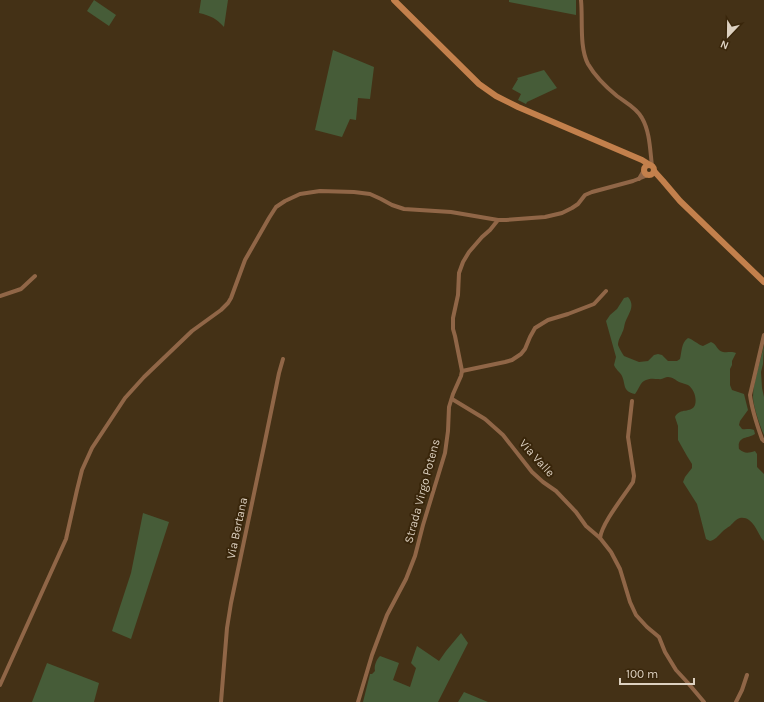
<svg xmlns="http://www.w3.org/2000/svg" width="764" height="702" font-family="Karla,sans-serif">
<rect width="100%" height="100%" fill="#443116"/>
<g fill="#465c38">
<path d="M94 0 116 15 109 26 87 11Z"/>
<path d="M201 0H228L224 27C216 18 211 16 199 13Z"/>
<path d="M509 0H576V15L509 2Z"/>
<path d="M333 50 374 67 370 99 358 98 356 120 350 119 342 137 315 130Z"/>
<path d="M544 70 557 88 527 102 526 104 518 100 521 94 512 89 518 79 517 78Z"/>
<path d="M628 297C636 306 628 314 625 323 624 326 624 330 622 333 621 336 618 340 618 345 619 348 622 353 624 356L639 362 648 361 654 355 658 354 662 355 668 361H677L680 359C682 351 681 343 688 338 694 340 697 344 703 346L711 342C717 344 717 351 723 352 728 353 731 351 736 353L732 361V365L730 369V385L732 390 744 394 748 410 740 421 739 425 742 429C746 430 749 428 754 430L755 434C747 439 737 436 739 449 745 454 748 453 755 451L757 454V467L764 474V541L762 539C757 531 752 516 740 518 736 519 733 523 730 526 727 528 725 529 722 532 718 536 715 540 710 541L706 539 697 504 683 482 685 477 692 468V464L687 456 678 440V426L675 417C680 407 691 414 695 405 697 398 694 389 688 385 685 384 682 383 679 382 676 380 672 377 668 377 665 377 662 380 659 379 654 379 651 378 646 380 640 382 639 389 635 394 622 391 626 385 622 376 620 372 616 370 614 365L616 357 606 321 610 315 617 309 624 298Z"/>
<path d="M764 345 763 364 761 372 762 388 764 397V435C760 426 753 406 753 397 753 382 761 359 764 345Z"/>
<path d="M143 513 169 522 131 639 112 631 131 573Z"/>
<path d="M461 633 468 643 438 702H363L370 674H372L375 671C374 666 376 660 380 656L399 663 393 680 410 687 416 668 411 663 417 646 439 661 446 651Z"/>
<path d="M47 663 99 683 94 702H32Z"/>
<path d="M464 692 488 702H458Z"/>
</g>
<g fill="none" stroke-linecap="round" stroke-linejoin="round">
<g stroke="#906647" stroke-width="4">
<path d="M581 0C583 19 579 47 588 64 595 76 606 87 617 96 625 102 637 108 642 118 650 132 650 150 652 166"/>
<path d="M639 179 644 170"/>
<path d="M0 296 21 289 35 276"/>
<path d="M764 335 750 395C752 411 757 425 762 439L764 441"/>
<path d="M462 371 505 362 512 360 521 354 525 349 530 337 535 328 548 320 568 314 594 304 606 291"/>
<path d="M452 399 485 419 503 435 532 472 543 482 556 491 576 512 586 526 600 538 611 552 620 569 630 602 636 615 647 627 659 637 665 652 676 670 688 683 704 702"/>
<path d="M600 538C602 523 624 496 633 482L634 476 628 437 632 401"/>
<path d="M0 685 66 539 77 490 82 470 92 448 125 398 144 377 192 331 221 310 228 303 231 298 245 260 269 218 276 207 285 201 300 194 320 191 354 192 370 194 381 199 392 205 404 209 451 212 498 220H506L545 217 562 213 572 208 578 204 585 195 592 192 633 181 648 175"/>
<path d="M221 702 227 628 231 603 264 446 279 373 283 359"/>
<path d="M358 702 372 655 387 615 406 579 415 556 423 525 445 453 448 431 449 407 453 394 461 376 462 371 455 336 453 329V318L458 295 459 273 463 262 469 252 482 237 490 230 498 220"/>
<path d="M736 702 742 690 747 675"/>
</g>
<g stroke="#c3804c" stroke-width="6">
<path d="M394 0 479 84 496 96 518 107 642 160 650 165"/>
<circle cx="649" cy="170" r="5"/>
<path d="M654 171 663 181 680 201 764 282"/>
</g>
</g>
<g text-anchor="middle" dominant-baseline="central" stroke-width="4" stroke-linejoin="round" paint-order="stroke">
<g font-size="12" fill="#ddd1c1" stroke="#39260b">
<text transform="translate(537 458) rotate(48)">Via Valle</text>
<text transform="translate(422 491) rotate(-75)">Strada Virgo Potens</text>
<text transform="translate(237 528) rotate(-78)">Via Bertana</text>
</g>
</g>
<g transform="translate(728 36) rotate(202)" stroke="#39260b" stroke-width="3" paint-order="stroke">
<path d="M0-3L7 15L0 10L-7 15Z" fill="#ddd1c1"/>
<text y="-6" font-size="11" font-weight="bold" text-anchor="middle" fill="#ddd1c1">N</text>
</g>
<path d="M620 678v6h74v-6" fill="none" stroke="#ddd1c1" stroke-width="2"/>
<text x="626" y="678" font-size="12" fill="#ddd1c1" stroke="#39260b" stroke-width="3" paint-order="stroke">100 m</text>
</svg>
